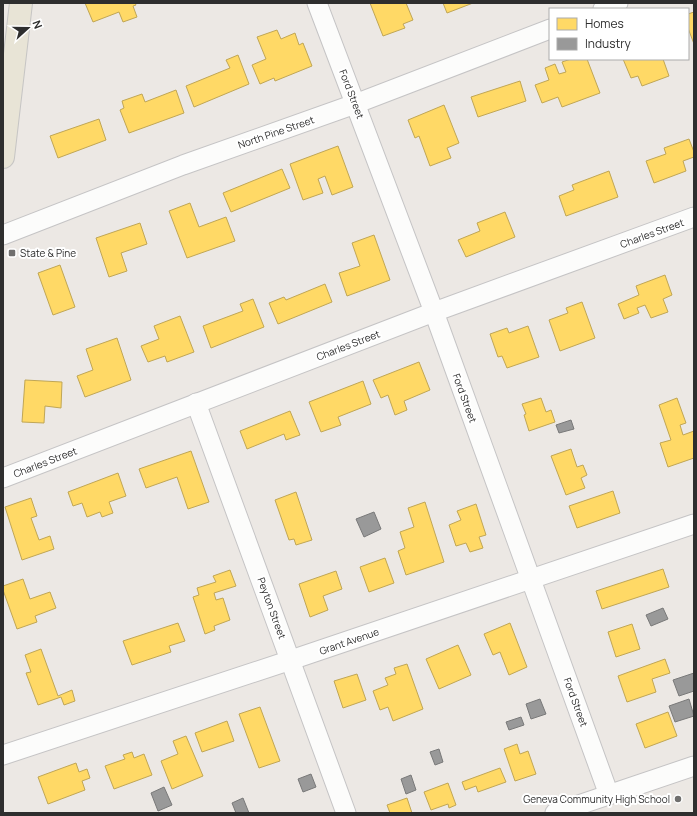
<svg xmlns="http://www.w3.org/2000/svg" width="697" height="816" font-family="Manrope,sans-serif">
<rect width="100%" height="100%" fill="#ece8e4"/>
<g fill="#ffd966" stroke="#c0a655">
<path d="M85 3H135L136 5 133 6 137 17 123 22 119 12 93 22Z"/>
<path d="M370 3H406L413 20 403 24 405 28 383 36Z"/>
<path d="M443 3H473L447 13Z"/>
<path d="M694 12V44L688 28V14Z"/>
<path d="M277 30 281 39 295 33 299 45 303 43 312 66 275 81 274 78 260 84 252 65 266 59 257 37Z"/>
<path d="M238 55 249 84 194 107 186 86 230 68 226 60Z"/>
<path d="M571 59H587L600 93 562 107 558 97 542 103 535 85 549 80 545 68 555 64 559 74 566 72 562 62Z"/>
<path d="M623 59H663L669 76 642 86 638 76 631 78Z"/>
<path d="M520 81 526 101 478 117 471 97Z"/>
<path d="M176 90 184 113 129 133 120 110 124 108 122 101 142 94 145 102Z"/>
<path d="M444 105 459 143 447 148 451 158 430 166 419 136 415 138 408 120Z"/>
<path d="M99 119 106 140 58 158 50 136Z"/>
<path d="M689 139 694 152V157L683 161 686 171 654 183 646 161 666 154 664 148Z"/>
<path d="M338 146 353 187 332 195 325 176 318 179 323 193 303 200 290 164Z"/>
<path d="M282 169 290 188 231 212 223 193Z"/>
<path d="M609 171 618 197 566 216 559 196 574 190 572 185Z"/>
<path d="M190 203 199 227 226 217 235 241 187 258 169 211Z"/>
<path d="M505 212 515 237 466 257 458 240 480 231 477 223Z"/>
<path d="M140 223 147 244 121 253 127 271 109 277 96 238Z"/>
<path d="M374 235 390 280 347 296 339 273 360 266 352 243Z"/>
<path d="M60 265 75 307 53 315 38 273Z"/>
<path d="M665 275 672 295 663 299 668 312 651 318 645 305 637 308 639 313 624 319 618 304 639 295 636 286Z"/>
<path d="M325 284 332 302 278 324 269 303 284 297 286 300Z"/>
<path d="M253 299 264 327 211 348 203 326 243 311 240 304Z"/>
<path d="M582 302 595 338 560 351 549 320 568 313 566 308Z"/>
<path d="M180 316 194 352 167 362 165 356 148 362 141 346 159 339 154 326Z"/>
<path d="M528 326 539 357 507 368 502 356 498 357 490 334 507 328 509 333Z"/>
<path d="M117 338 131 380 85 397 77 376 93 370 86 349Z"/>
<path d="M419 362 430 390 404 401 407 410 395 415 388 395 381 398 373 380Z"/>
<path d="M25 380 62 382 61 408 45 406 44 423 22 422Z"/>
<path d="M363 381 371 404 338 417 341 425 321 432 309 402Z"/>
<path d="M541 398 546 412 551 410 555 422 529 431 524 415 526 414 522 404Z"/>
<path d="M677 398 686 423 680 425 683 435 694 431V458L668 467 660 443 671 440 659 405Z"/>
<path d="M290 411 300 435 286 440 284 434 247 449 240 431Z"/>
<path d="M571 449 577 467 583 465 587 475 581 478 585 488 566 495 551 456Z"/>
<path d="M191 451 209 502 188 509 177 477 146 488 139 469Z"/>
<path d="M118 473 126 496 109 502 113 513 102 517 100 512 87 517 82 503 73 506 68 492Z"/>
<path d="M613 491 620 513 577 528 569 506Z"/>
<path d="M296 492 312 540 296 545 294 539 289 540 275 500Z"/>
<path d="M31 498 37 516 31 518 39 540 50 536 54 549 22 560 5 507Z"/>
<path d="M425 502 444 562 406 575 398 551 405 548 400 532 414 527 408 508Z"/>
<path d="M476 504 486 535 479 537 483 548 470 552 466 543 456 546 449 525 461 520 457 511Z"/>
<path d="M385 558 394 583 369 592 360 567Z"/>
<path d="M663 569 669 587 602 609 596 591Z"/>
<path d="M230 570 236 586 214 593 216 600 223 598 230 620 214 626 215 630 205 634 193 597 199 595 197 588 216 582 213 576Z"/>
<path d="M336 571 342 589 323 596 328 610 310 617 299 584Z"/>
<path d="M23 579 30 599 50 592 56 608 35 616 37 622 17 629 3 590V586Z"/>
<path d="M178 623 185 641 169 646 171 652 132 665 123 641Z"/>
<path d="M510 623 527 667 509 675 500 652 493 655 484 634Z"/>
<path d="M632 624 640 649 616 657 608 632Z"/>
<path d="M458 645 471 675 439 689 426 659Z"/>
<path d="M41 649 58 696 72 690 75 701 64 705 61 697 38 705 26 673 31 672 25 655Z"/>
<path d="M665 659 670 673 652 679 656 692 627 702 618 676Z"/>
<path d="M407 664 423 709 393 721 388 707 380 710 373 691 388 685 385 678 396 674 394 668Z"/>
<path d="M357 674 366 700 343 708 334 681Z"/>
<path d="M260 707 280 761 259 768 239 714Z"/>
<path d="M668 712 677 736 645 748 636 724Z"/>
<path d="M227 721 234 741 202 752 195 733Z"/>
<path d="M186 736 203 776 172 789 161 761 178 754 173 741Z"/>
<path d="M517 744 520 754 528 751 536 774 515 781 504 749Z"/>
<path d="M132 752 134 758 144 754 152 775 114 789 105 766 125 759 123 755Z"/>
<path d="M76 763 79 772 87 769 90 778 82 781 85 790 48 804 38 777Z"/>
<path d="M500 768 506 782 478 792 476 786 465 790 462 782Z"/>
<path d="M448 783 456 805 449 808 448 804 431 810 424 792Z"/>
<path d="M407 798 412 813H390L387 805Z"/>
</g>
<g fill="#999" stroke="#797979">
<path d="M571 420 574 429 559 433 556 425Z"/>
<path d="M374 512 381 529 364 537 356 519Z"/>
<path d="M663 608 668 619 651 626 646 615Z"/>
<path d="M694 673V691L679 696 673 680Z"/>
<path d="M540 699 546 714 531 719 526 704Z"/>
<path d="M689 699 694 716 675 722 669 706Z"/>
<path d="M521 717 524 725 509 730 506 722Z"/>
<path d="M439 749 443 762 435 765 430 752Z"/>
<path d="M311 774 316 787 303 792 298 779Z"/>
<path d="M411 775 416 790 406 794 401 779Z"/>
<path d="M164 787 172 805 158 811 151 793Z"/>
<path d="M243 798 249 813H236L232 803Z"/>
</g>
<g fill="none" stroke-linecap="round" stroke-linejoin="round">
<defs>
<g id="minor">
<path d="M317 3 434 312 609 795"/>
<path d="M603 9 618 3"/>
<path d="M3 235 183 165 355 104 550 29"/>
<path d="M196 403 346 813"/>
<path d="M3 478 434 312 694 217"/>
<path d="M3 755 291 660 694 524"/>
<path d="M555 813 694 766"/>
</g>
<path id="major" d="M3 157 21 3"/>
</defs>
<use href="#minor" stroke="#c5c4c5" stroke-width="21"/>
<use href="#major" stroke="#c6c5c4" stroke-width="24"/>
<use href="#minor" stroke="#fcfcfb" stroke-width="19"/>
<use href="#major" stroke="#e8e4d6" stroke-width="22"/>
</g>
<g fill="#706f6e" stroke="#fff" stroke-width="1.5">
<rect x="8" y="249" width="8" height="8" rx="2"/>
<circle cx="678" cy="799" r="4"/>
</g>
<g text-anchor="middle" dominant-baseline="central" stroke-width="4" stroke-linejoin="round" paint-order="stroke">
<g font-size="10" fill="#2e2e2e" stroke="#fff">
<text transform="translate(352 94) rotate(69)">Ford Street</text>
<text transform="translate(276 132) rotate(-19)">North Pine Street</text>
<text transform="translate(652 233) rotate(-20)">Charles Street</text>
<text transform="translate(348 345) rotate(-21)">Charles Street</text>
<text transform="translate(465 398) rotate(70)">Ford Street</text>
<text transform="translate(45 462) rotate(-21)">Charles Street</text>
<text transform="translate(272 608) rotate(70)">Peyton Street</text>
<text transform="translate(349 641) rotate(-19)">Grant Avenue</text>
<text transform="translate(576 702) rotate(70)">Ford Street</text>
</g>
<g font-size="10" fill="#2e2e2e" stroke="#fff" text-anchor="start">
<text x="20" y="253">State &amp; Pine</text>
<text x="670" y="799" text-anchor="end">Geneva Community High School</text>
</g>
</g>
<rect width="697" height="816" fill="none" stroke="#2e2e2e" stroke-width="8"/>
<rect x="549" y="8" width="140" height="52" fill="#ffffff" stroke="#ababab"/>
<rect x="557" y="18" width="20" height="12" fill="#ffd966" stroke="#ababab"/>
<text x="585" y="28" font-size="12" fill="#2e2e2e">Homes</text>
<rect x="557" y="38" width="20" height="12" fill="#999999" stroke="#ababab"/>
<text x="585" y="48" font-size="12" fill="#2e2e2e">Industry</text>
<g transform="translate(28 28) rotate(69)" stroke="#ffffff" stroke-width="3" paint-order="stroke">
<path d="M0-3L7 15L0 10L-7 15Z" fill="#2e2e2e"/>
<text y="-6" font-size="11" font-weight="bold" text-anchor="middle" fill="#2e2e2e">N</text>
</g>
</svg>
